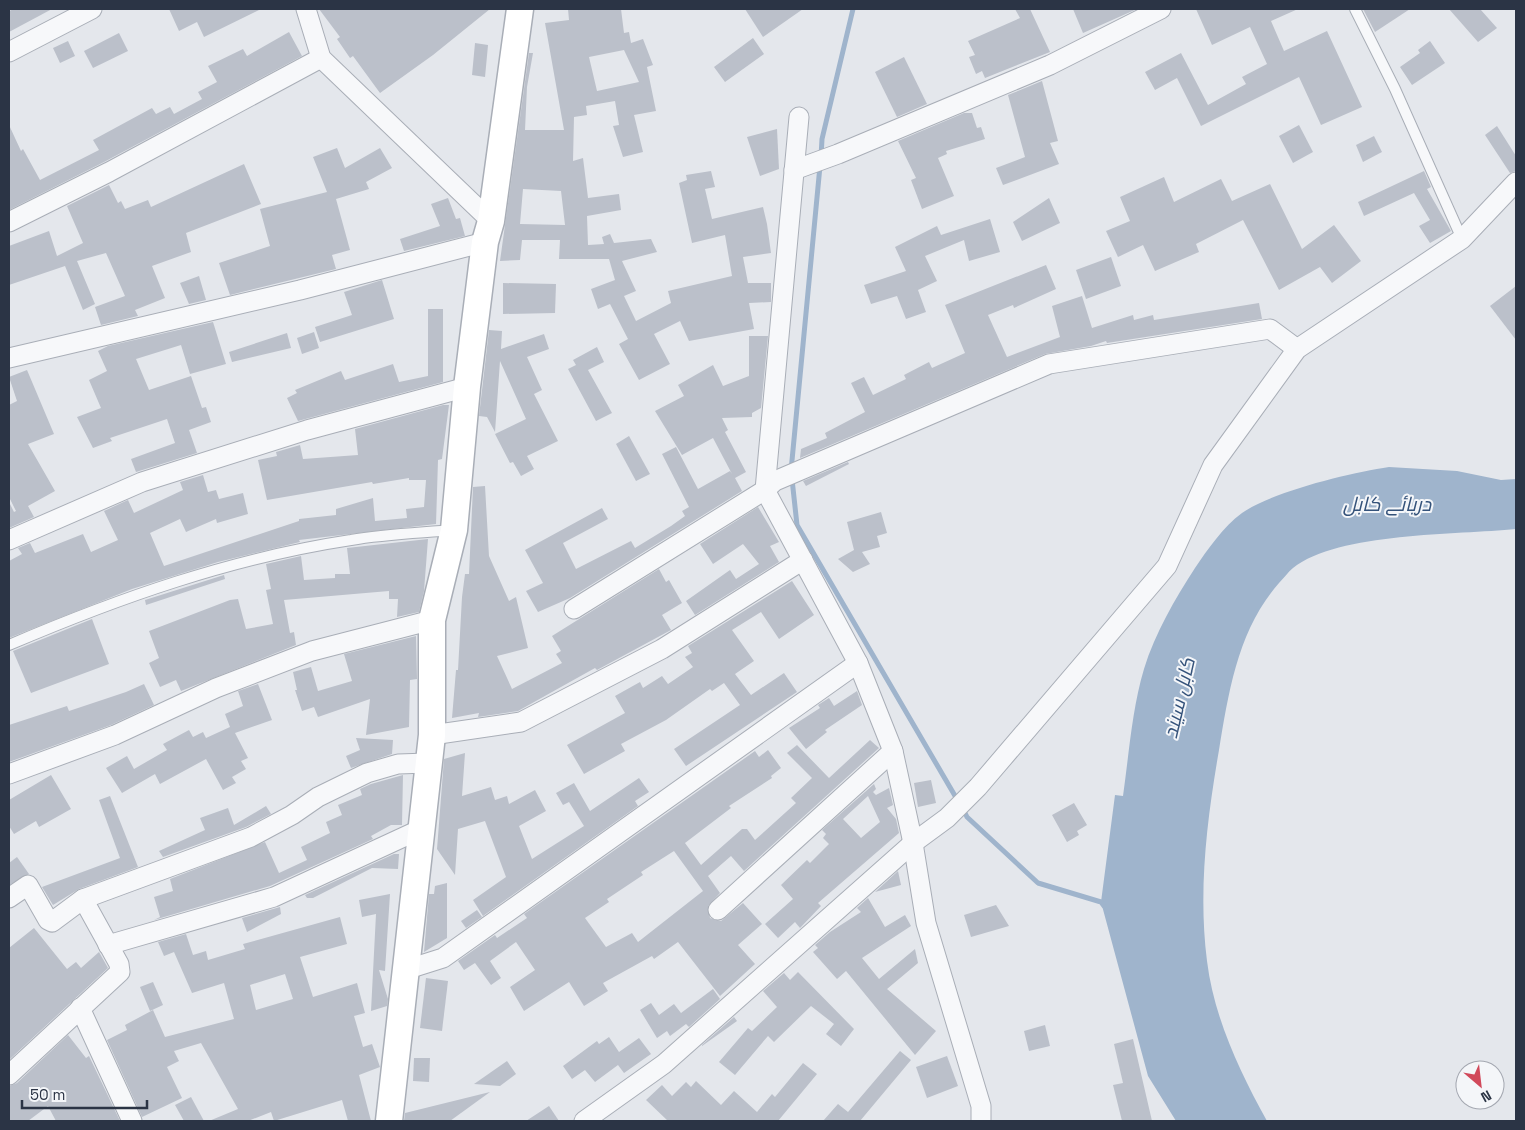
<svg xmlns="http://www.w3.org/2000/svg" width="1525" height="1130" font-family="'Space Grotesk',Cairo,sans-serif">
<rect width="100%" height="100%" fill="#e4e7ec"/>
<path fill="#9fb4cc" d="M1389 467 1457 471 1501 480 1516 479V529C1457 535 1339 532 1293 568 1288 572 1284 578 1279 583 1238 630 1229 690 1219 750 1207 819 1198 891 1207 961 1214 1018 1240 1072 1267 1121H1176L1148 1076 1101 902 1115 795 1123 796C1129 754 1132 709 1144 669 1155 633 1175 599 1195 568 1208 549 1223 527 1242 513 1274 491 1350 473 1389 467Z"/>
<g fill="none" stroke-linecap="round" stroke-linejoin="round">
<g stroke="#9fb4cc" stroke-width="5">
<path d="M821 157 822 139 853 9"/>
<path d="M791 471 820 166"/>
<path d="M792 479 797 525 958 801"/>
<path d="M963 809 967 817 1038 883 1101 902 1104 906"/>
</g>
</g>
<g fill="#bbc0ca" fill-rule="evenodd">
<path d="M14 9H52L9 32V11Z"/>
<path d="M169 9H261L204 37 197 22 179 31Z"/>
<path d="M319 9H490L433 55 380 93 353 56 350 58 337 39 340 37Z"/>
<path d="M568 9H621L624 33 629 32 631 43 643 39 653 65 647 67 656 111 634 115 643 152 623 157 613 126 619 125 615 101 586 106 587 115 574 117 573 161 583 158 588 198 619 194 621 210 587 216 588 245 604 244 602 237 610 234 614 243 651 239 657 252 622 261 636 291 624 296 636 321 671 303 668 291 732 276 725 235 692 243 679 183 687 180 686 175 711 171 715 187 705 189 712 219 763 207 767 224 771 253 743 257 748 283H771V302L749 303 754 329 689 341 680 321 654 334 670 364 639 380 619 344 628 339 610 304 598 309 591 289 615 280 609 259H559L560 240H522L520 260 500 261 529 53H533L527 87 525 130H564L545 23 569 20ZM624 50 639 82 597 91 589 57ZM523 189 561 191 565 225 520 224Z"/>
<path d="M745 9H803L763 37Z"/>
<path d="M1015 9H1030L1050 52 985 78 982 71 976 74 969 57 975 55 968 41 1020 18Z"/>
<path d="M1073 9H1137L1083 33Z"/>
<path d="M1196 9H1298L1271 21 1284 51 1327 31 1362 107 1321 125 1299 77 1201 126 1177 78 1155 90 1145 72 1181 53 1208 105 1246 84 1242 77 1267 64 1250 27 1212 45Z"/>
<path d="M1363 9H1410L1375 32Z"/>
<path d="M1449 9H1480L1497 28 1478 42Z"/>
<path d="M289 32 302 56 104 162 9 210V125L21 151 23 149 40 180 99 150 93 140 152 108 156 114 170 107 174 114 202 99 198 92 217 82 208 66 243 49 247 56Z"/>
<path d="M119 33 128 51 93 68 84 51Z"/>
<path d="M753 38 764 54 725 82 714 67Z"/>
<path d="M68 41 75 56 60 63 53 48Z"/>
<path d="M1430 41 1445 63 1412 85 1400 67 1420 53 1418 50Z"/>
<path d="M475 43 488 45 485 77 472 75Z"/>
<path d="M904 57 927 104 897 117 875 72Z"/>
<path d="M1042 81 1058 141 1050 143 1059 164 1003 185 996 168 1025 157 1008 95Z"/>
<path d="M964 113H972L977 128 981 127 985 139 946 151 947 154 938 158 954 196 922 209 911 180 916 178 898 141Z"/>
<path d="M1299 125 1313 152 1293 163 1279 136Z"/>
<path d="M1497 126 1516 156V171L1510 173 1485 135Z"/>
<path d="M777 129 779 169 760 176 747 137Z"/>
<path d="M1374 136 1382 152 1363 162 1356 145Z"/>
<path d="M337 148 345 168 380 148 392 168 366 182 369 189 336 199 350 250 332 255 336 269 230 295 219 263 270 246 260 209 327 192 313 157Z"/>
<path d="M244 164 261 204 186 233 191 252 152 266 165 298 135 310 138 316 101 325 95 307 125 296 106 253 77 261 95 304 83 310 65 266 9 285V246L49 231 57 256 83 243 67 206 109 185 118 203 121 201 125 209 148 200 151 207Z"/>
<path d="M1424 171 1431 187 1427 189 1451 231 1430 243 1419 226 1430 220 1414 193 1364 216 1358 202Z"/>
<path d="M1164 177 1174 202 1221 179 1232 201 1270 184 1302 249 1334 225 1361 261 1332 283 1320 267 1279 290 1243 220 1196 244 1199 252 1155 271 1143 245 1118 257 1106 231 1130 221 1120 197Z"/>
<path d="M448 198 456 219 460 218 465 236 404 251 400 239 440 226 431 204Z"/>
<path d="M1049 198 1060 223 1022 241 1013 222Z"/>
<path d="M990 219 1000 252 969 261 964 240 925 256 937 281 918 290 926 312 906 319 897 296 871 304 864 285 906 271 895 247 937 226 941 235Z"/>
<path d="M1111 257 1121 286 1086 299 1076 270Z"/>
<path d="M1046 265 1056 289 1014 308 1013 305 988 315 1007 357 1060 337 1052 306 1082 296 1092 328 1133 315 1134 320 1153 315 1154 320 1259 303 1262 319 1107 343 1106 341 1091 346 1045 354 800 458 801 449 827 438 825 433 865 412 851 383 864 377 873 395 906 379 904 375 929 362 932 368 965 353 945 305Z"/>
<path d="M199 276 206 300 189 304 180 283Z"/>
<path d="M382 280 394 319 320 342 315 327 352 315 344 292Z"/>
<path d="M503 283 556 284 555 313 503 314Z"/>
<path d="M1516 286V340L1490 306Z"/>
<path d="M428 309H443V382L298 421 287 398 297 393 295 390 341 371 345 380 393 364 399 382 428 376Z"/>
<path d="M213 322 226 364 190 374 181 345 136 359 149 390 191 376 202 408 206 407 211 422 189 430 197 453 136 472 131 459 175 443 167 419 110 438 112 441 93 448 77 417 101 408 89 380 107 371 98 351 108 346Z"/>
<path d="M489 330 502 331 501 349 544 334 549 349 527 357 542 390 534 394 558 441 527 456 534 469 521 476 513 462 510 463 495 434 526 419 500 361 495 432 487 417 479 416Z"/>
<path d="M314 332 319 348 302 354 297 338Z"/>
<path d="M287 333 291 348 232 362 229 352Z"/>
<path d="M749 336H768L761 408 752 413V417L722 418 728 430 725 432 746 472 735 478 742 491 570 598 538 612 526 591 543 583 525 550 602 508 608 519 563 543 576 569 631 541 635 548 671 526 685 516 682 511 689 507 662 454 676 447 698 489 730 471 732 474 713 438 682 455 655 411 684 396 678 385 713 365 723 386 749 376Z"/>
<path d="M597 347 604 362 588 370 612 413 596 421 568 369 576 365 573 360Z"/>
<path d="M27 370 54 434 28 444 55 491 28 506 34 517 9 528V502L14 512 16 511 9 497V405L17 401 9 377Z"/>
<path d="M443 405H449L442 459 438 460 436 524 299 540 300 542 218 562 132 589 9 638V561L22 554 18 548 30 543 35 553 83 534 91 552 118 540 104 511 128 500 134 513 183 490 180 482 203 475 208 492 216 490 219 499 243 493 248 514 217 523 216 519 186 532 180 519 150 533 164 566 299 521V519L336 515V509L373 498 375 521 407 518 406 509 424 507 426 480H409V478L373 484 372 482 267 500 258 460 277 456 276 452 300 445 303 459 358 455 355 429Z"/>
<path d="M629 436 650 474 636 481 616 444Z"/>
<path d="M848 462 849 464 806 486 803 481Z"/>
<path d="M485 486 489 556 509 601 516 597 528 648 497 656 512 689 562 663 556 654 561 651 552 636 659 569 666 582 669 580 682 603 662 615 671 630 597 670 595 668 518 711 478 717 479 713 452 718 456 670H458L462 597 465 574H469L473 487Z"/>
<path d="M758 507 779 542 770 546 779 562 695 615 686 601 730 570 736 579 759 564 743 544 713 564 700 544Z"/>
<path d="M881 512 887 533 877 536 880 547 862 552 870 564 853 572 838 559 854 550 847 522Z"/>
<path d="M428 539 424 591 419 612 397 617 398 599H389V591L284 600 290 633 294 632 296 645 181 691 176 680 160 687 149 663 159 658 149 631 230 600 238 599 246 629 273 624 266 590 271 589 266 564 301 556 304 580 335 578V574H350L347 548Z"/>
<path d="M224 575 225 579 146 605 145 600Z"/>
<path d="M792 581 814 615 779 639 761 612 732 630 754 661 735 674 751 695 784 673 797 692 686 766 674 749 740 705 724 683 712 691 710 689 666 720 621 744 625 751 584 774 567 745 625 713 615 696 640 682 643 688 662 676 668 684 693 667 685 657 692 653 688 646Z"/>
<path d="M92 619 109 664 31 693 13 651Z"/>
<path d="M416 636 417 679 410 680 409 727 366 735 370 699 318 717 314 707 302 711 295 690H297L293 672 311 667 318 691 352 681 344 654Z"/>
<path d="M144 684 154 705 111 725 9 762V725L67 706 69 711 126 692Z"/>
<path d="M258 684 272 720 235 733 248 758 241 761 246 769 232 777 236 783 223 790 206 759 160 784 155 774 122 793 106 768 127 756 134 769 167 750 163 744 189 730 193 737 203 732 206 738 230 727 225 714 243 706 238 691Z"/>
<path d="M857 691 862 705 825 730 827 732 806 749 789 728 820 708 818 705 829 698 834 706Z"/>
<path d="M356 738 393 740 392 754 351 768 346 756 360 750Z"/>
<path d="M870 740 879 748 744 871 731 856 708 876 720 893 708 906 710 918 721 921 743 903 762 924 738 945 755 964 720 996 678 942 654 959 652 956 603 983 608 991 584 1006 569 982 524 1011 510 987 535 970 516 942 490 961 501 978 491 985 475 963 464 970 458 961 495 935 497 938 527 918 524 914 755 751 759 757 768 750 781 768 771 776 772 778 729 806 731 808 685 843 701 865 742 829H747L755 840 796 803 791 798 812 778 787 753 797 745 829 778ZM674 851 703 891 638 942 632 933 606 947 585 918 609 902 607 899 643 875 641 872Z"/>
<path d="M465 753 462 796 491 787 495 800 507 796 509 804 535 790 546 811 519 826 532 859 584 826 569 802 563 805 556 793 574 783 590 811 639 778 649 792 635 801 638 806 483 916 473 900 506 877 485 821 458 829 455 875 437 849 444 759Z"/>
<path d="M51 775 71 809 39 827 36 821 14 834 9 826V800Z"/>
<path d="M403 775 402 825H391L371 836 373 839 270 886 154 920 160 917 154 897 173 891 170 879 265 842 279 873 307 860 301 847 330 833 326 822 342 815 338 805 362 795 360 789 371 784Z"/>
<path d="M931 780 936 803 918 807 914 783Z"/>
<path d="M874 784 876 789 873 792 876 795 889 788 893 805 887 808 896 819 899 833 818 903 821 906 800 928 795 922 778 938 765 924 793 899 781 885 807 860 810 863 829 844 823 838 826 834 822 830ZM868 796 880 822 861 838 843 819Z"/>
<path d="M110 796 138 867 79 889 53 905 42 887 120 858 99 800Z"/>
<path d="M1074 803 1087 825 1077 831 1079 835 1067 842 1052 815Z"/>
<path d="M266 806 271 814 246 827 163 857 159 851 205 830 200 818 228 808 234 825Z"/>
<path d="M394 854H399L398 869 372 868 313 898H307L305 895Z"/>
<path d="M17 857 29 874 9 885V863Z"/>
<path d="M898 871 901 885 875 892Z"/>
<path d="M447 883V938L424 952 429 894H434L435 886Z"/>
<path d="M390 894 385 971 379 970 388 999 387 1006 371 1011 376 914 362 917 359 900Z"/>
<path d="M868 898 885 927 905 915 911 926 862 958 879 979 915 949 918 963 887 989 936 1031 915 1055 846 971 837 979 813 952 818 948 815 945 830 932 861 912 857 908Z"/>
<path d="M996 905 1009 926 971 937 964 915Z"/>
<path d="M280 907 281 914 247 932 242 918Z"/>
<path d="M477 910 482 917 466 928 461 921Z"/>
<path d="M340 917 347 944 300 957 313 997 357 983 365 1013 354 1016 363 1047 372 1044 380 1067 359 1075 371 1121H348L342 1100 274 1121 271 1112 248 1121H209L238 1109 201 1043 174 1051 179 1061 167 1067 182 1098 142 1117 107 1040 127 1030 125 1025 153 1010 165 1037 234 1019 224 983 192 993 174 952 164 956 158 942 186 934 193 955 206 951 208 960 245 949 243 944ZM285 974 293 999 256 1010 250 985Z"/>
<path d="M34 928 67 969 76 962 81 968 99 952 108 968 9 1060V948Z"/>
<path d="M798 972 854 1029 841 1046 826 1034 834 1024 811 1006 774 1042 768 1036 735 1075 719 1062 748 1028 752 1031 777 1007 763 991 784 973 790 980Z"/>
<path d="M426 978 448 981 442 1031 420 1028Z"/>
<path d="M153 982 163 1005 150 1011 140 987Z"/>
<path d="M713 989 720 999 689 1027 686 1024 670 1036 667 1031 657 1038 640 1010 651 1003 659 1015 674 1004 681 1013Z"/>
<path d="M734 1017 737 1021 702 1046V1045Z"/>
<path d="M1045 1025 1050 1046 1029 1051 1024 1031Z"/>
<path d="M68 1035 86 1058 89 1056 120 1121H56L48 1106 28 1121H9V1086L17 1083Z"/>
<path d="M609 1037 619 1052 639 1038 651 1054 624 1073 618 1065 595 1082 585 1070 572 1079 563 1066 597 1041 599 1044Z"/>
<path d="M1133 1039 1152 1121H1122L1113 1085 1123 1083 1114 1044Z"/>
<path d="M900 1051 911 1060 860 1121H823L838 1104 848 1112Z"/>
<path d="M947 1056 958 1086 927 1098 916 1067Z"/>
<path d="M414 1058H430L429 1082 413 1081Z"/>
<path d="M507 1061 516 1074 500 1086 474 1084Z"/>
<path d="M803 1063 817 1074 778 1121H668L646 1100 662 1085 672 1096 686 1082 691 1087 696 1081 721 1105 734 1091 757 1112 772 1094 775 1097Z"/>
<path d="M490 1092 450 1121H404L405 1113Z"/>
<path d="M191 1097 204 1121H184L175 1105Z"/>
<path d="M549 1106 559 1121H526Z"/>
</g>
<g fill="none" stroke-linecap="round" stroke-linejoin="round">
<defs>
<g id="lane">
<path d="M1355 9 1395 89 1462 239"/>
<path d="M9 645C119 598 232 558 351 540 385 534 419 533 453 530"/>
</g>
<g id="street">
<path d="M306 9 321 58 491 221"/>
<path d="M9 52 92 9"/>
<path d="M799 117 765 490 858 663 893 751 913 843 926 923 981 1106V1121"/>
<path d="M794 170 838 154 1050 65 1161 9"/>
<path d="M9 222 109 172 321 58"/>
<path d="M9 358 300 290 485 242"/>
<path d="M9 540 142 482 307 430 467 387"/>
<path d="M574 609 765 490 775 481 1049 364 1270 329 1297 349"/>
<path d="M432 735 521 722 662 649 803 560"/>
<path d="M9 774 115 735 216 688 312 651 432 620"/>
<path d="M9 898 28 885 48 920 52 922 83 899 251 837 292 815 318 797 367 773 398 764 428 763"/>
<path d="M718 910 893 751"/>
<path d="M108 945 274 897 421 829"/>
<path d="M405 970 443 958 858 663"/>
<path d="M80 1008 132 1121"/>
<path d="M9 1075 120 972 119 964 83 899"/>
<path d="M584 1121 664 1064 913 843 947 818 978 787 1167 566 1213 465 1297 349 1462 239 1516 182"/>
</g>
<path id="secondary" d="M389 1121 432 735V620L454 530 467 387 485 242 491 221 520 9"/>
</defs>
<use href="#lane" stroke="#a9aeb7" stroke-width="12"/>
<use href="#street" stroke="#a9aeb7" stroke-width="21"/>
<use href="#secondary" stroke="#a9aeb7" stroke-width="29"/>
<use href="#lane" stroke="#f7f8fa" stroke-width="10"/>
<use href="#street" stroke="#f7f8fa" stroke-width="19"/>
<use href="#secondary" stroke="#fff" stroke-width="26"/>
</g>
<g text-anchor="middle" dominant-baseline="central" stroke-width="4" stroke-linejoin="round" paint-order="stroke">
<g font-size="20" font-style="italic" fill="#34527a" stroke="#f4f6f9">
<text x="1387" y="504">دریائے کابل</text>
<text transform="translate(1179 698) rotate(-77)">کابل سيند</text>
</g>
</g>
<rect width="1525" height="1130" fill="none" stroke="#2b3445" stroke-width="20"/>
<g transform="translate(1480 1085) rotate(152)"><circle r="24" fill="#f4f6f9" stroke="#a4a8b1"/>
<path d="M0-4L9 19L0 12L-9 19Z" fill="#d1495b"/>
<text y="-8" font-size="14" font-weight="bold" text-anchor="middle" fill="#2b3445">N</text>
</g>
<path d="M22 1100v8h125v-8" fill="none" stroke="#2b3445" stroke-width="2.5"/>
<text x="30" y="1100" font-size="15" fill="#2b3445" stroke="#f4f6f9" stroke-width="4" paint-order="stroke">50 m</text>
</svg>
